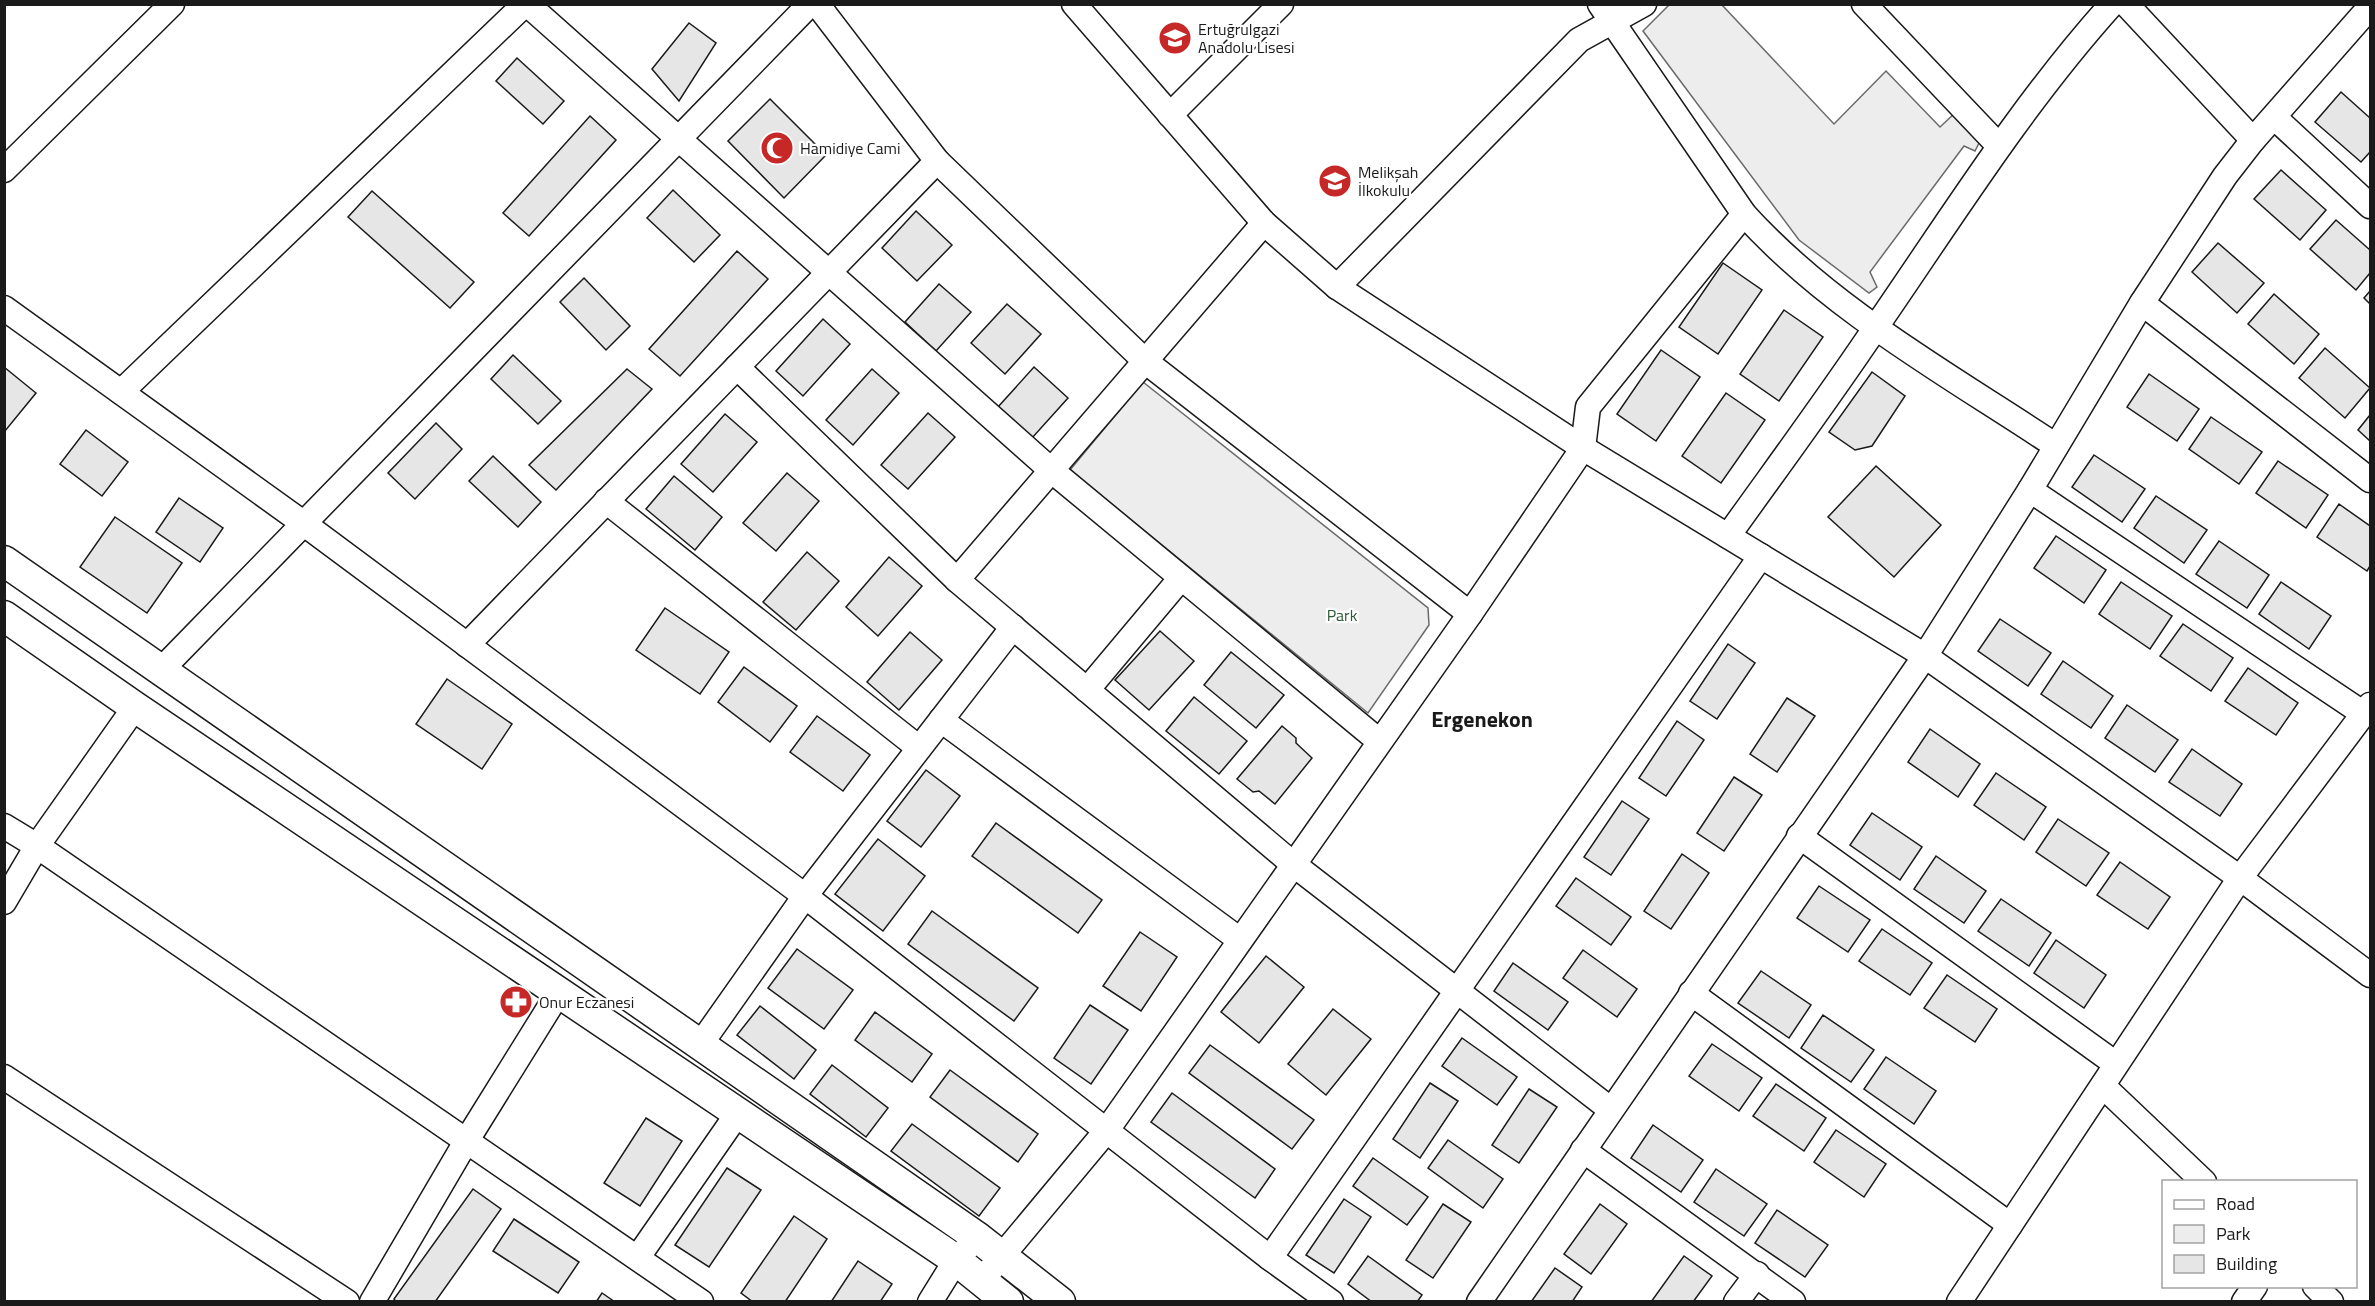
<svg xmlns="http://www.w3.org/2000/svg" width="2375" height="1306" font-family="'Titillium Web',sans-serif">
<rect width="100%" height="100%" fill="#fff"/>
<g fill="#ededed" stroke="#6a6a6a" stroke-width="1.5">
<path d="M1669 5H1722L1834 124 1886 71 1940 127 1956 112 1981 139 1975 151 1964 146 1870 272 1877 287 1869 293 1799 240 1643 31Z"/>
<path d="M1143 382 1428 608 1429 625 1368 713 1070 470Z"/>
</g>
<g fill="#e6e6e6" stroke="#1a1a1a" stroke-width="1.5">
<path d="M689 23 716 43 679 101 652 69Z"/>
<path d="M517 58 564 101 543 124 496 81Z"/>
<path d="M2341 92 2370 118V152L2361 162 2315 122Z"/>
<path d="M770 99 826 155 784 198 728 141Z"/>
<path d="M590 116 616 140 529 236 503 213Z"/>
<path d="M2281 170 2326 210 2300 240 2254 199Z"/>
<path d="M673 190 720 235 694 262 647 218Z"/>
<path d="M372 191 474 282 450 308 348 217Z"/>
<path d="M916 211 952 245 917 281 882 248Z"/>
<path d="M2336 220 2370 250V273L2356 290 2310 249Z"/>
<path d="M2218 243 2264 283 2237 313 2192 272Z"/>
<path d="M737 251 768 279 680 376 649 349Z"/>
<path d="M1723 263 1762 290 1718 354 1679 327Z"/>
<path d="M584 278 630 326 606 350 560 302Z"/>
<path d="M939 284 971 312 936 351 905 322Z"/>
<path d="M2370 291V304L2364 298Z"/>
<path d="M2274 294 2319 334 2294 364 2248 324Z"/>
<path d="M1007 304 1041 334 1005 374 971 343Z"/>
<path d="M1784 310 1823 337 1779 401 1740 374Z"/>
<path d="M823 319 850 344 803 396 776 371Z"/>
<path d="M2325 348 2370 388 2345 418 2299 378Z"/>
<path d="M1661 350 1700 377 1656 441 1617 414Z"/>
<path d="M513 355 561 401 538 424 491 379Z"/>
<path d="M4 367 36 393 5 431 4 430Z"/>
<path d="M1034 367 1068 398 1032 438 998 407Z"/>
<path d="M627 369 652 389 556 490 529 465Z"/>
<path d="M872 369 899 393 853 445 826 420Z"/>
<path d="M1872 372 1905 396 1872 446 1855 450 1829 432Z"/>
<path d="M2149 374 2199 409 2177 441 2127 407Z"/>
<path d="M1726 393 1765 420 1721 483 1682 456Z"/>
<path d="M928 413 955 437 908 489 881 465Z"/>
<path d="M725 414 757 442 713 492 681 464Z"/>
<path d="M2370 415V441L2358 430Z"/>
<path d="M2211 417 2262 452 2239 484 2189 449Z"/>
<path d="M436 423 462 449 415 499 388 473Z"/>
<path d="M86 430 128 462 102 496 60 464Z"/>
<path d="M2094 455 2145 489 2122 522 2072 487Z"/>
<path d="M493 456 541 502 518 527 469 481Z"/>
<path d="M2278 461 2328 495 2306 528 2256 493Z"/>
<path d="M1876 466 1941 525 1894 577 1828 517Z"/>
<path d="M787 473 819 501 776 551 743 523Z"/>
<path d="M674 476 722 517 695 550 646 509Z"/>
<path d="M2156 496 2207 530 2184 563 2134 528Z"/>
<path d="M179 498 223 528 200 562 156 532Z"/>
<path d="M2339 504 2370 526V566L2367 571 2317 537Z"/>
<path d="M115 517 182 563 147 613 80 567Z"/>
<path d="M2056 536 2106 570 2084 603 2034 568Z"/>
<path d="M2219 541 2269 575 2247 608 2196 574Z"/>
<path d="M807 552 839 581 796 630 763 602Z"/>
<path d="M889 557 922 586 878 636 846 607Z"/>
<path d="M2121 582 2172 616 2150 649 2099 614Z"/>
<path d="M2281 582 2331 616 2309 649 2259 614Z"/>
<path d="M665 608 729 652 700 694 636 650Z"/>
<path d="M2000 619 2051 653 2028 686 1978 651Z"/>
<path d="M2183 624 2233 658 2211 691 2160 656Z"/>
<path d="M1160 631 1194 661 1149 710 1115 680Z"/>
<path d="M910 632 942 660 899 710 867 682Z"/>
<path d="M1728 644 1755 663 1717 719 1690 701Z"/>
<path d="M1231 652 1284 695 1256 728 1204 685Z"/>
<path d="M2063 661 2113 696 2091 728 2041 694Z"/>
<path d="M744 667 797 706 770 742 718 702Z"/>
<path d="M2248 668 2298 703 2276 735 2225 701Z"/>
<path d="M447 679 512 724 482 769 416 724Z"/>
<path d="M1194 697 1247 741 1219 774 1166 731Z"/>
<path d="M1787 698 1815 716 1777 772 1750 754Z"/>
<path d="M2127 705 2178 740 2155 772 2105 738Z"/>
<path d="M817 716 870 755 843 791 790 752Z"/>
<path d="M1677 721 1704 740 1666 796 1639 778Z"/>
<path d="M1282 726 1296 738V743L1312 758 1275 804 1259 791 1253 792 1237 779Z"/>
<path d="M1930 729 1980 764 1958 797 1908 762Z"/>
<path d="M2192 749 2242 784 2220 816 2169 782Z"/>
<path d="M926 770 960 796 921 847 887 821Z"/>
<path d="M1996 773 2046 807 2024 840 1974 805Z"/>
<path d="M1734 777 1762 795 1724 851 1697 833Z"/>
<path d="M1622 801 1649 819 1611 875 1584 857Z"/>
<path d="M1872 813 1922 847 1900 880 1850 845Z"/>
<path d="M2058 819 2109 853 2086 886 2036 852Z"/>
<path d="M996 823 1102 900 1078 933 972 856Z"/>
<path d="M878 839 925 876 883 931 835 894Z"/>
<path d="M1682 854 1709 873 1671 929 1644 911Z"/>
<path d="M1936 856 1986 891 1964 923 1914 889Z"/>
<path d="M2120 862 2170 897 2148 929 2097 895Z"/>
<path d="M1576 878 1631 917 1611 945 1556 906Z"/>
<path d="M1819 886 1870 920 1848 952 1797 918Z"/>
<path d="M2001 899 2051 933 2029 966 1978 931Z"/>
<path d="M932 911 1038 988 1014 1021 908 944Z"/>
<path d="M1882 929 1932 963 1910 995 1859 961Z"/>
<path d="M1140 932 1177 957 1141 1011 1103 986Z"/>
<path d="M2056 940 2106 975 2084 1008 2034 973Z"/>
<path d="M797 949 853 990 824 1029 768 988Z"/>
<path d="M1583 950 1637 989 1617 1017 1563 978Z"/>
<path d="M1266 956 1304 987 1259 1043 1221 1012Z"/>
<path d="M1513 963 1568 1002 1548 1030 1494 991Z"/>
<path d="M1761 971 1811 1005 1789 1038 1738 1003Z"/>
<path d="M1947 975 1997 1009 1975 1042 1924 1008Z"/>
<path d="M1090 1005 1128 1030 1091 1084 1054 1058Z"/>
<path d="M760 1006 816 1050 794 1079 737 1035Z"/>
<path d="M1333 1009 1371 1039 1326 1095 1288 1064Z"/>
<path d="M875 1012 932 1054 912 1082 855 1040Z"/>
<path d="M1823 1015 1874 1050 1851 1082 1801 1048Z"/>
<path d="M1462 1038 1517 1077 1497 1105 1442 1066Z"/>
<path d="M1712 1044 1762 1078 1739 1111 1689 1076Z"/>
<path d="M1210 1045 1314 1120 1292 1149 1189 1073Z"/>
<path d="M1886 1057 1936 1091 1914 1124 1864 1089Z"/>
<path d="M832 1065 888 1108 866 1137 810 1094Z"/>
<path d="M950 1070 1038 1134 1018 1162 930 1097Z"/>
<path d="M1430 1083 1458 1101 1420 1158 1393 1139Z"/>
<path d="M1776 1084 1826 1118 1804 1151 1753 1116Z"/>
<path d="M1529 1089 1557 1107 1519 1163 1492 1145Z"/>
<path d="M1172 1093 1275 1169 1255 1198 1151 1122Z"/>
<path d="M646 1118 682 1141 640 1206 604 1183Z"/>
<path d="M912 1124 1000 1188 979 1216 891 1151Z"/>
<path d="M1653 1125 1703 1160 1681 1192 1631 1158Z"/>
<path d="M1836 1130 1886 1164 1864 1197 1814 1162Z"/>
<path d="M1448 1140 1503 1179 1483 1208 1428 1168Z"/>
<path d="M1373 1158 1428 1197 1407 1225 1353 1186Z"/>
<path d="M727 1168 761 1190 709 1267 675 1245Z"/>
<path d="M1716 1169 1767 1204 1744 1236 1694 1202Z"/>
<path d="M473 1189 501 1209 435 1302H396L394 1299Z"/>
<path d="M1344 1199 1371 1217 1334 1273 1306 1255Z"/>
<path d="M1443 1204 1471 1222 1433 1278 1406 1260Z"/>
<path d="M1600 1204 1627 1224 1591 1274 1564 1254Z"/>
<path d="M1777 1210 1828 1245 1805 1277 1755 1243Z"/>
<path d="M794 1216 827 1239 785 1302H753L741 1293Z"/>
<path d="M514 1219 579 1262 558 1293 493 1251Z"/>
<path d="M1368 1256 1422 1295 1417 1302H1372L1348 1284Z"/>
<path d="M1684 1256 1712 1276 1693 1302H1651Z"/>
<path d="M858 1261 892 1284 880 1302H831Z"/>
<path d="M1555 1268 1582 1287 1572 1302H1531Z"/>
<path d="M602 1293 615 1302H596Z"/>
</g>
<g fill="none" stroke-linecap="round" stroke-linejoin="round">
<defs>
<g id="minor">
<path d="M527 4 1051 470 1379 741"/>
<path d="M817 4 937 161 1145 361 1470 614"/>
<path d="M1074 4 1264 223 1337 287 1583 448 1925 656 2240 878 2370 975"/>
<path d="M1600 4 1744 214C1831 310 1949 375 2056 446"/>
<path d="M1864 4 1999 146"/>
<path d="M2126 4 2253 140"/>
<path d="M1170 115 1281 4"/>
<path d="M2274 117 2370 206"/>
<path d="M4 170 172 4"/>
<path d="M1337 287 1579 40 1644 4"/>
<path d="M2142 303 2370 480"/>
<path d="M4 308 303 523 805 896 1270 1258 1331 1302"/>
<path d="M737 367 957 580 1293 864 1610 1109"/>
<path d="M121 392 525 4"/>
<path d="M2030 490 2364 714"/>
<path d="M606 501 919 748"/>
<path d="M1728 536C1778 466 1830 396 1878 324 1953 215 2023 103 2112 4"/>
<path d="M957 580 1264 223"/>
<path d="M467 645 937 161"/>
<path d="M161 670 810 4"/>
<path d="M1087 690 1181 578"/>
<path d="M941 720 1240 940"/>
<path d="M4 826 37 846 701 1302"/>
<path d="M1799 836 2116 1064"/>
<path d="M4 902 37 846 135 707"/>
<path d="M1691 993 2010 1225"/>
<path d="M700 1045 805 896 1013 627"/>
<path d="M4 1077 347 1302"/>
<path d="M2103 1086 2204 1182"/>
<path d="M1583 1150 1793 1302"/>
<path d="M638 1257 738 1113"/>
<path d="M1270 1258 1761 556"/>
<path d="M982 1280 1107 1130 1470 614 1583 448 1588 407 1744 214"/>
<path d="M2315 1286 2331 1302"/>
<path d="M372 1302 467 1140 559 992"/>
<path d="M930 1302 956 1260 967 1248"/>
<path d="M1479 1302 1925 656 2030 490 2142 303 2225 176 2253 140 2370 7"/>
<path d="M1736 1302 1757 1274"/>
<path d="M1959 1302 2240 878 2370 705"/>
<path d="M2244 1302 2255 1286"/>
</g>
<g id="major">
<path d="M4 561 977 1237 1060 1302"/>
<path d="M4 616 135 707 956 1260 1008 1302"/>
</g>
</defs>
<use href="#minor" stroke="#1a1a1a" stroke-width="27"/>
<use href="#major" stroke="#1a1a1a" stroke-width="33"/>
<use href="#minor" stroke="#fff" stroke-width="24"/>
<use href="#major" stroke="#fff" stroke-width="30"/>
</g>
<defs>
<symbol id="school-disc" viewBox="-11 -11 22 22"><circle r="9.5" fill="#c62828" stroke="#fff"/><path d="M0-5L7-2L0 1L-7-2ZM-4 1L0 2.5L4 1V4Q0 6-4 4Z" fill="#fff"/></symbol>
<symbol id="mosque-disc" viewBox="-11 -11 22 22"><circle r="9.5" fill="#c62828" stroke="#fff"/><path d="M3.5-4.9A6 6 0 1 0 3.5 4.9A5 5 0 1 1 3.5-4.9Z" fill="#fff"/></symbol>
<symbol id="pharmacy-disc" viewBox="-11 -11 22 22"><circle r="9.5" fill="#c62828" stroke="#fff"/><path d="M-2-6h4v4h4v4h-4v4h-4v-4h-4v-4h4Z" fill="#fff"/></symbol>
</defs>
<g fill-rule="evenodd">
<use href="#school-disc" x="1156" y="19" width="38" height="38"/>
<use href="#mosque-disc" x="758" y="129" width="38" height="38"/>
<use href="#school-disc" x="1316" y="162" width="38" height="38"/>
<use href="#pharmacy-disc" x="497" y="983" width="38" height="38"/>
</g>
<g text-anchor="middle" dominant-baseline="central" stroke-width="4.5" stroke-linejoin="round" paint-order="stroke">
<g font-size="16" fill="#1a1a1a" stroke="#fff" text-anchor="start">
<text x="1198" y="29">Ertuğrulgazi<tspan x="1198" dy="18">Anadolu Lisesi</tspan></text>
<text x="800" y="148">Hamidiye Cami</text>
<text x="1358" y="172">Melikşah<tspan x="1358" dy="18">İlkokulu</tspan></text>
<text x="539" y="1002">Onur Eczanesi</text>
</g>
<g font-size="16" fill="#2b5a34" stroke="#fff">
<text x="1342" y="615">Park</text>
</g>
<g font-size="22" font-weight="bold" fill="#1a1a1a" stroke="#fff">
<text x="1482" y="719">Ergenekon</text>
</g>
</g>
<rect width="2375" height="1306" fill="none" stroke="#1a1a1a" stroke-width="12"/>
<rect x="2162" y="1180" width="195" height="108" fill="#ffffff" stroke="#a3a3a3" stroke-width="1.5"/>
<rect x="2174" y="1200" width="30" height="9" fill="#ffffff" stroke="#a3a3a3" stroke-width="1.5"/>
<text x="2216" y="1210" font-size="18" fill="#1a1a1a">Road</text>
<rect x="2174" y="1225" width="30" height="18" fill="#ededed" stroke="#a3a3a3" stroke-width="1.5"/>
<text x="2216" y="1240" font-size="18" fill="#1a1a1a">Park</text>
<rect x="2174" y="1255" width="30" height="18" fill="#e6e6e6" stroke="#a3a3a3" stroke-width="1.5"/>
<text x="2216" y="1270" font-size="18" fill="#1a1a1a">Building</text>
</svg>
